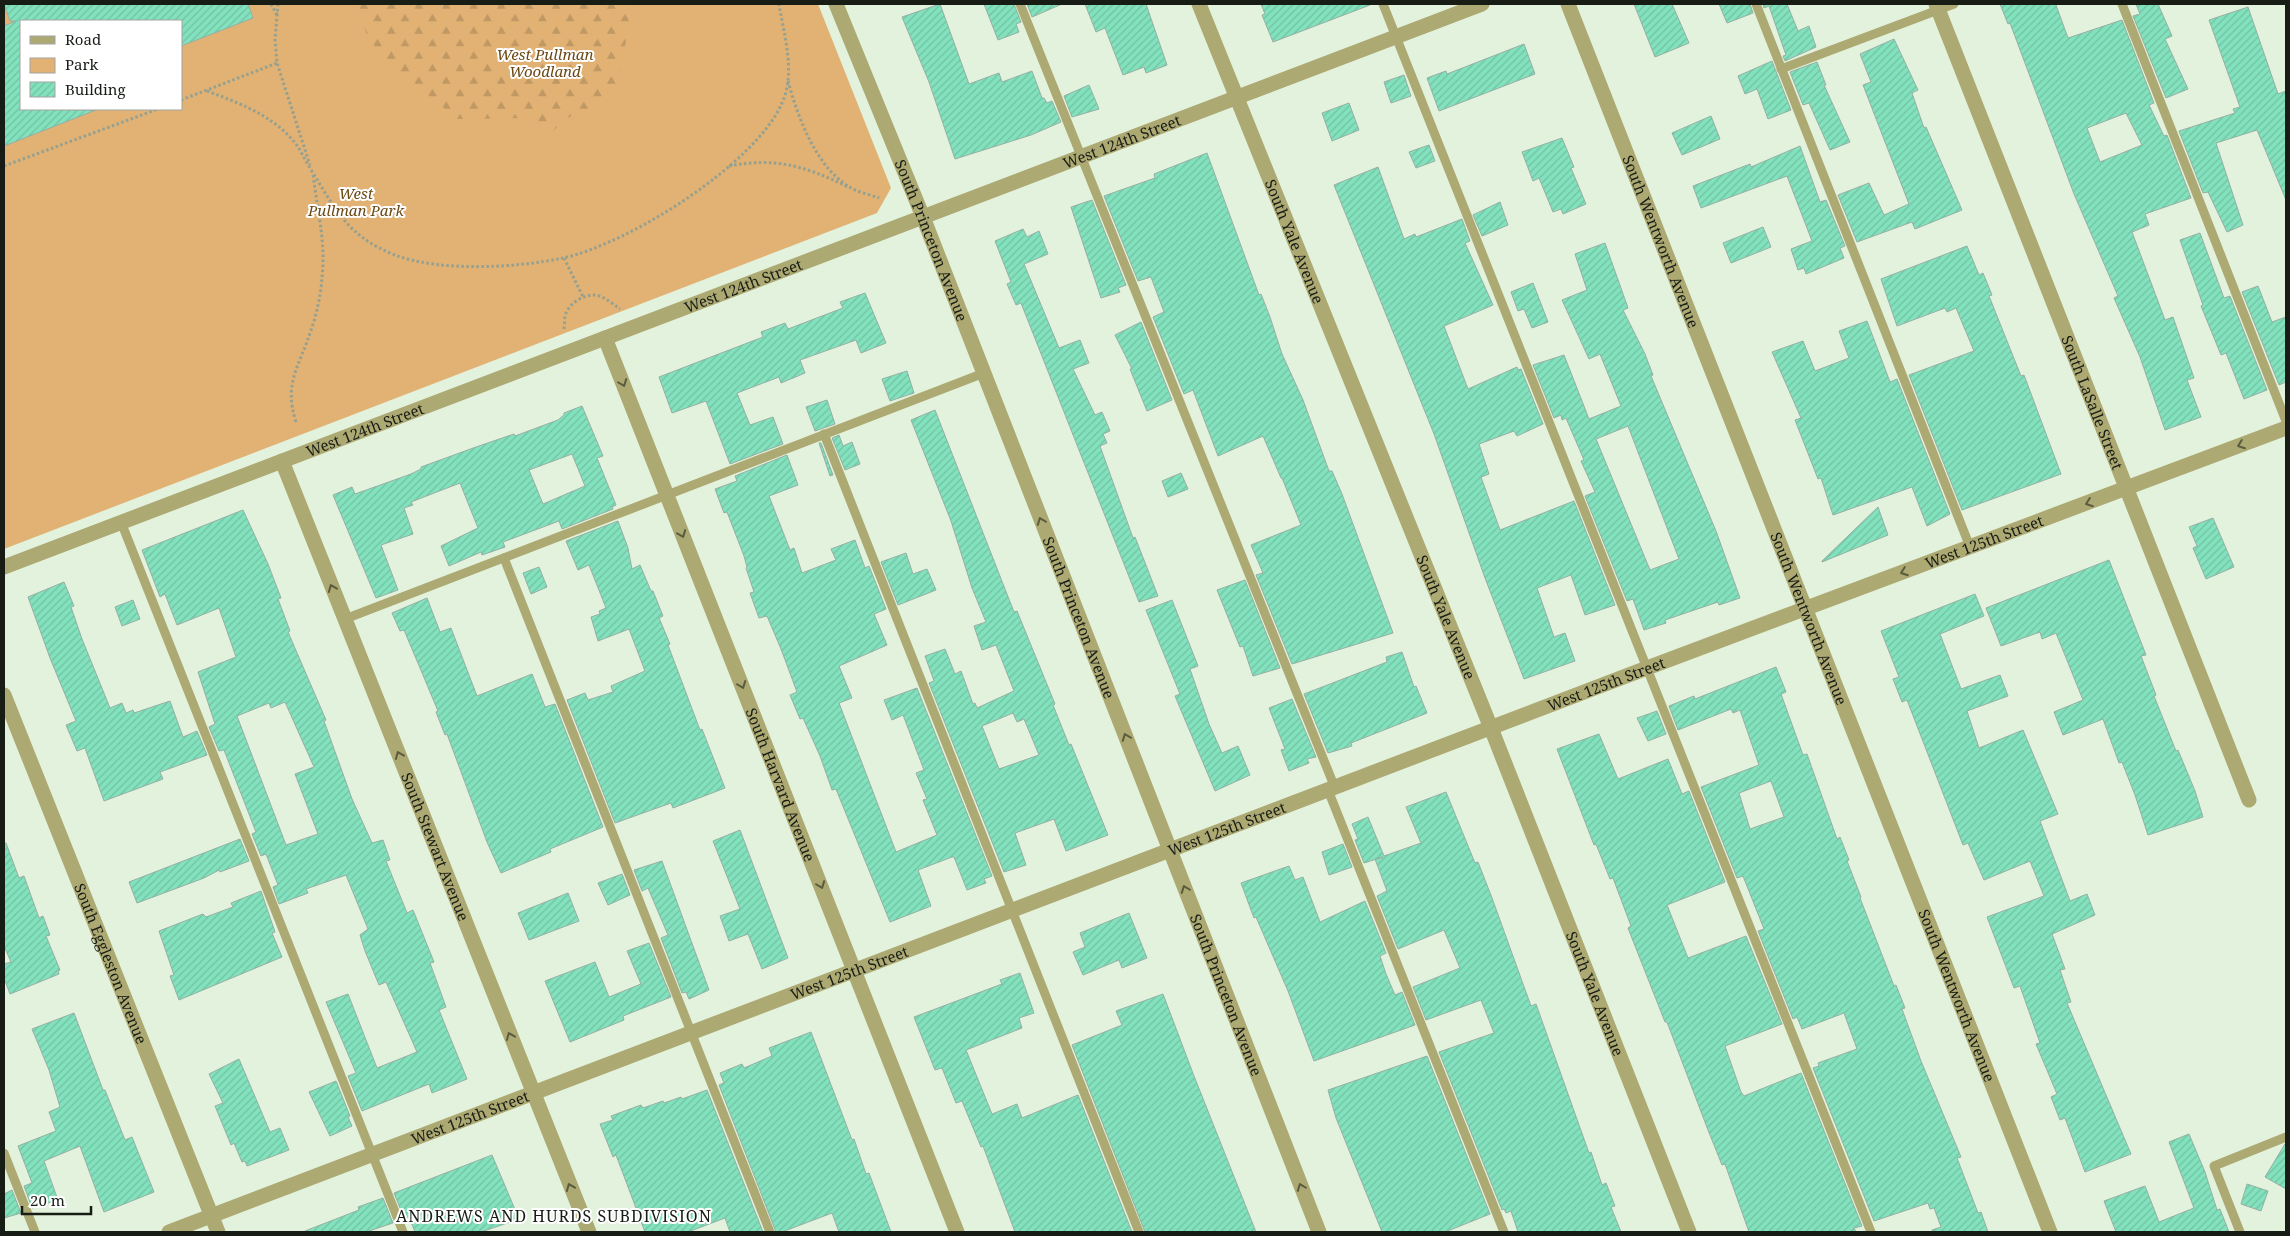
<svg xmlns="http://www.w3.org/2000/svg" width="2290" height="1236" font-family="'Noto Serif',serif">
<defs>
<pattern id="forest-firs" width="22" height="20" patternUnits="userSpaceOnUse" patternTransform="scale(1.25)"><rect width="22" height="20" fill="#e1b273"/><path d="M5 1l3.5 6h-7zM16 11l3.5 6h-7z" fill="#c09863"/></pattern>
<pattern id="building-hatch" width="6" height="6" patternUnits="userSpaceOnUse" patternTransform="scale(1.25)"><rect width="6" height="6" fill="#83e2be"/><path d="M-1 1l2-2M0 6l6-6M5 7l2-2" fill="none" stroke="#70c1a2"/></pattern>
</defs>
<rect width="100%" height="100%" fill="#e3f2dc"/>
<path fill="#e1b273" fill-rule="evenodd" d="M4 4H818L891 188 877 213 4 549ZM21 21H181V109H21Z"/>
<path fill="url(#forest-firs)" d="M355 4H637L630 15 619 85 596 106 567 118 552 132 524 118 458 119 384 61 368 37Z"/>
<g fill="url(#building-hatch)" stroke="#95afa4" fill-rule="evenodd">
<path d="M4 4H248L253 18 181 46V21H21V109L96 110 4 146V26L16 21H10Z"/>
<path d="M940 4 969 84 999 73 1002 82 1032 71 1042 98H1044L1047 103 1052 101 1061 122 1031 135 955 159 929 82 902 17Z"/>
<path d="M984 4H1014L1021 22 1016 24 1019 32 998 40Z"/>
<path d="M1027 4H1062L1032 17Z"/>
<path d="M1085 4H1146L1167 65 1146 73 1144 67 1123 75 1105 28 1096 32Z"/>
<path d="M1261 4H1369L1370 5 1273 42 1262 15 1265 14Z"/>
<path d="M1634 4H1672L1689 43 1655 57Z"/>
<path d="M1719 4H1750L1753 13 1727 23Z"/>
<path d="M1763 4H1787L1798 31 1809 26 1816 47 1785 61 1783 56 1786 55 1769 6 1764 8Z"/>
<path d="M2000 4H2057L2056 5 2068 38 2122 20 2154 103 2149 105 2164 136 2167 135 2191 198 2145 214 2149 225 2132 232 2165 320 2173 317 2194 378 2187 380 2201 417 2165 430 2140 357 2114 298 2118 296 2074 194 2010 23 2008 24ZM2126 113 2142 145 2100 162 2087 128Z"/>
<path d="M2136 4H2158L2172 36 2165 39 2188 89 2166 98 2133 16 2140 14Z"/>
<path d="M2248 7 2278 94 2286 91V200L2257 130 2216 143 2243 225 2227 232 2208 192 2203 193 2179 131 2235 113 2233 109 2240 107 2209 20Z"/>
<path d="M1894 39 1918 90 1912 93 1924 128 1926 127 1962 210 1915 229 1912 222 1857 242 1838 195 1869 183 1884 215 1909 204 1863 85 1871 82 1860 54Z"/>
<path d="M1524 44 1535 74 1439 111 1427 78 1446 71 1447 74Z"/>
<path d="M1772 61 1791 110 1768 119 1757 89 1745 94 1738 76Z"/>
<path d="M1817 62 1826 85H1824L1850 142 1830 150 1809 103 1803 105 1790 72Z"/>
<path d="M1404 75 1411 96 1391 103 1384 82Z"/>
<path d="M1089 85 1099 109 1072 117 1064 96Z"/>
<path d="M1349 103 1359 130 1332 141 1322 113Z"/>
<path d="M1711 116 1720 139 1682 155 1672 133Z"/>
<path d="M1562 138 1574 167 1571 168 1586 204 1563 214 1561 209 1553 212 1539 178 1533 181 1522 152Z"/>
<path d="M1429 145 1435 161 1416 168 1409 152Z"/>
<path d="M1800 146 1820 202 1826 200 1845 246 1840 248 1844 258 1806 274 1804 268 1798 270 1791 249 1812 241 1787 176 1701 208 1693 186 1750 164 1751 167Z"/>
<path d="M1207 153 1259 295 1261 294 1270 317 1282 354 1303 400 1329 471H1332L1342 494 1393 633 1292 664 1256 575 1263 573 1251 545 1301 525 1282 478H1281L1263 436 1218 456 1193 390 1184 394 1153 317 1164 312 1151 277 1138 281 1104 196 1155 178 1154 174Z"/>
<path d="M1378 167 1404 239 1415 234 1416 237 1462 219 1470 241 1465 243 1493 305 1444 326 1468 389 1517 367 1518 370 1521 369 1543 424 1517 436 1514 431 1479 444 1489 474 1481 477 1500 530 1574 501 1615 605 1585 615 1571 575 1537 588 1554 637 1565 633 1575 661 1524 679 1485 578 1434 434 1334 185Z"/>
<path d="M1092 200 1126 285 1118 288 1120 292 1101 298 1071 207Z"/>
<path d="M1500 202 1508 225 1482 236 1473 215Z"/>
<path d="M1763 227 1771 247 1731 263 1723 243Z"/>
<path d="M1023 229 1027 237 1039 231 1048 254 1024 264 1059 348 1080 340 1089 363 1073 369 1095 415 1102 412 1110 431 1103 434 1107 443 1100 446 1133 538 1135 537 1158 596 1139 602 1021 303 1016 305 1007 284 1011 282 995 241Z"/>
<path d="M2200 233 2224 298 2230 296 2267 390 2244 399 2226 353 2221 355 2201 306 2203 305 2180 240Z"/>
<path d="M1605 243 1628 308 1623 310 1645 354 1653 375 1651 376 1716 531 1740 598 1719 605 1718 602 1665 620 1666 623 1644 630 1633 599 1627 601 1585 496 1595 492 1581 461 1584 460 1566 418 1562 420 1561 415 1554 418 1533 365 1564 355 1589 419 1621 406 1600 354 1589 359 1562 300 1587 290 1575 254ZM1628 426 1679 559 1650 570 1596 439Z"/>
<path d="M1967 246 1979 275 1983 273 1992 295 1989 296 2021 376 2024 375 2061 474 1962 510 1909 375 1974 351 1956 308 1947 312 1945 308 1897 326 1881 279Z"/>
<path d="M1533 283 1548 322 1532 328 1524 309 1518 311 1511 292Z"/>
<path d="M2258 286 2272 322 2286 317V382L2279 385 2242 292Z"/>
<path d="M865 293 886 343 861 353 856 340 800 360 805 373 781 383 779 377 737 393 750 425 773 417 783 444 730 464 706 401 672 413 659 377 763 337 761 332 785 323 788 329 843 308 840 302Z"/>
<path d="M1867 321 1890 382 1897 379 1950 514 1927 526 1912 487 1833 515 1821 478 1818 479 1795 420 1801 418 1772 352 1803 341 1815 371 1849 358 1839 331Z"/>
<path d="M1141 322 1172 400 1147 411 1130 369H1132L1115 335Z"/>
<path d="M907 371 914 393 890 401 882 379Z"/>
<path d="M827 400 835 424 815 431 806 407Z"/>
<path d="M582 406 603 456 597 458 616 505 612 507 613 509 562 529 559 521 503 542 505 547 482 555 481 552 449 566 441 546 478 528 460 483 411 502 413 505 404 508 413 534 381 545 398 590 376 598 333 495 352 487 355 494 411 474 421 469V467L476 447 514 434 515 436 558 420 564 415V413ZM572 454 585 486 543 504 529 470Z"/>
<path d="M935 410 1014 612 1017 611 1055 704 1053 705 1069 745 1071 744 1108 835 1066 851 1054 819 1015 833 1026 865 1004 872 929 683 934 681 925 656 945 649 955 674 961 671 973 704 975 703 977 708 1014 691 996 645 982 650 974 626 986 622 972 588 951 521 911 420ZM1013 713 1017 722 1024 719 1039 755 999 769 982 726Z"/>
<path d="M839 435 843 446 852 442 860 464 845 470 832 438Z"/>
<path d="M819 443H821L833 475 830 476Z"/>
<path d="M787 455 798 485 769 496 790 550 794 548 802 573 836 560 831 549 855 540 865 568 869 566 886 609 874 614 887 645 839 666 852 698 839 703 896 852 937 835 923 800 927 799 916 773 924 770 903 715 892 720 884 700 917 688 992 876 984 879 986 883 967 890 954 857H952L918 870 931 906 890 922 836 789 832 790 820 756 803 718 800 719 790 695 797 692 781 649 767 616 759 618 750 593 754 592 746 568 747 567 744 556 727 512 724 513 715 489 737 481 735 476Z"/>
<path d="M1181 473 1188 489 1168 497 1162 481Z"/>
<path d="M1878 507 1888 535 1822 562V561Z"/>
<path d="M243 510 268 564 281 598 278 599 290 631 288 632 326 720 324 721 352 799 372 843 383 840 390 860 386 861 407 913 413 910 434 962 430 963 446 1007 439 1010 467 1079 432 1093 429 1084 362 1111 348 1076 356 1073 326 1002 348 994 377 1068 417 1052 386 982 379 985 365 951 360 935 368 929 346 875 306 889 308 893 279 904 273 887 278 885 266 854 261 856 252 834 256 832 224 750 219 751 209 727 215 724 198 672 236 657 219 608 177 625 165 594 160 597 142 550ZM285 702 314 767 295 774 318 834 286 845 237 716 269 703 271 708Z"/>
<path d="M2213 518 2234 567 2206 579 2193 548 2197 546 2189 527Z"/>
<path d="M618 521 628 548 632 569 640 565 651 591H653L663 616 659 618 670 644 668 645 700 730 702 729 725 788 673 808 671 803 615 823 567 700 585 693 588 700 613 692 611 686 645 671 629 629 598 641 591 617 600 614 599 611 606 608 589 565 578 570 566 541Z"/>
<path d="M906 553 913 574 927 569 936 590 898 605 881 562Z"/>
<path d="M2109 560 2146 655 2141 656 2156 695 2154 696 2176 751 2178 750 2195 791 2203 817 2148 835 2135 795 2122 762 2119 763 2103 719 2063 735 2054 712 2083 700 2056 633 2042 639 2040 632 2001 646 1986 608Z"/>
<path d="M539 567 547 587 531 594 523 573Z"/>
<path d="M1245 580 1280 668 1253 676 1243 646 1240 647 1217 590Z"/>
<path d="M64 582 74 606 71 607 82 639 110 708 122 703 126 713 133 710 134 713 170 701 183 737 197 731 207 755 160 772 163 779 104 801 85 748 77 751 66 725 76 721 50 658 28 597Z"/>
<path d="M1975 594 1984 616 1940 634 1961 689 2000 675 2008 696 1967 711 1979 748 2023 730 2058 814 2040 821 2070 901 2087 894 2095 915 2052 934 2065 969 2060 970 2071 1002 2067 1003 2131 1154 2085 1172 2065 1118 2060 1120 2051 1097 2057 1094 2036 1044 2040 1043 2020 986 2014 988 1987 917 2044 896 2030 861 1984 880 1968 843 1963 845 1907 700 1902 702 1893 679 1899 677 1881 631Z"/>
<path d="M427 598 440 632 451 628 477 696 532 674 545 707 555 704 603 827 550 849 551 852 501 873 487 842 447 734 445 735 436 712 438 711 420 668 404 630 400 631 392 613Z"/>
<path d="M133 600 140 619 122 626 115 607Z"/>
<path d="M1172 600 1198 666 1190 669 1209 724 1222 753 1238 746 1250 775 1215 791 1175 696 1180 694 1146 610Z"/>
<path d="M1402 652 1414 687 1416 686 1427 713 1351 743 1352 746 1328 753 1304 694 1387 662 1386 657Z"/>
<path d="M1776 667 1786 692 1781 694 1803 755 1807 754 1837 839 1840 837 1849 860 1847 861 1861 897 1860 898 1894 986 1896 985 1905 1008 1902 1009 1921 1061 1961 1157 1957 1158 1978 1213 1981 1212 1988 1232H1932V1230L1941 1227 1934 1208 1930 1209 1928 1203 1874 1221 1813 1068 1819 1066 1818 1063 1857 1049 1844 1013 1802 1029 1797 1017 1793 1019 1758 931 1764 929 1743 876 1737 878 1701 787 1759 765 1740 710 1733 713 1731 709 1678 730 1669 706 1694 696 1695 699ZM1771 781 1784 817 1750 829 1739 793Z"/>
<path d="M1292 699 1316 757 1307 759 1309 763 1289 771 1281 750 1285 749 1269 708Z"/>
<path d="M1657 711 1666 734 1648 741 1637 718Z"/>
<path d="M1599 734 1618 779 1668 759 1682 794 1689 791 1725 882 1667 905 1688 958 1746 936 1782 1024 1725 1046 1741 1092 1744 1096 1801 1073 1862 1226 1854 1228 1856 1232H1749L1725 1164 1722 1165 1708 1130 1667 1022H1665L1637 951 1628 928 1631 926 1613 878 1610 879 1596 844 1594 845 1557 749Z"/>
<path d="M1446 792 1475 863 1478 862 1492 898 1531 1006 1536 1004 1589 1153 1591 1152 1602 1185 1606 1183 1615 1206 1611 1207 1621 1232H1518L1511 1211 1506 1213 1504 1209 1502 1210 1439 1052 1494 1033 1481 1000 1426 1020 1413 987 1460 968 1444 930 1398 949 1377 896 1387 891 1375 859 1383 857 1364 863 1355 840 1358 839 1352 824 1368 817 1384 856 1421 843 1406 807Z"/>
<path d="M740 830 788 958 762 969 748 934 729 941 720 916 740 909 713 841Z"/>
<path d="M240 839 249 861 220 872 219 870 204 878 137 903 129 882Z"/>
<path d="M4 843H6L19 878 24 876 39 918 43 916 50 935 46 936 60 970 58 971 59 974 10 994 4 978V964L11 962 4 946Z"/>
<path d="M1343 844 1352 867 1329 875 1322 852Z"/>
<path d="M662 861 709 990 689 999 686 992 682 993 661 938 668 935 648 888 642 891 634 870Z"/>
<path d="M1289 866 1295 880 1303 877 1320 922 1365 901 1386 953 1380 956 1386 974 1395 995 1402 992 1415 1025 1314 1061 1288 991 1256 917 1254 918 1241 883Z"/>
<path d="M622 874 630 895 608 905 598 883Z"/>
<path d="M261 891 275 932 272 933 282 957 179 1000 170 976 174 975 159 931 203 914 206 917 233 907 231 903Z"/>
<path d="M568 893 579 921 529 940 518 913Z"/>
<path d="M1129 913 1147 958 1122 968 1119 960 1083 975 1073 952 1085 947 1080 933Z"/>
<path d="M649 943 671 997 623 1016 624 1020 570 1042 545 981 595 962 609 997 641 984 627 951Z"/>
<path d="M1020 973 1034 1013 1019 1018 1022 1028 966 1050 992 1114 1017 1104 1022 1118 1078 1095 1132 1232H1015L983 1146 981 1147 962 1101 956 1103 942 1068 935 1070 914 1017 1002 984 1000 980Z"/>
<path d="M1163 994 1194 1076 1256 1232H1145L1072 1045 1122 1025 1116 1011Z"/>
<path d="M74 1013 103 1090H105L125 1140 132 1137 154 1192 104 1212 80 1146 44 1161 58 1200 32 1208 24 1186 32 1183 18 1146 56 1131 49 1112 60 1107 49 1070 32 1029Z"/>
<path d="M811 1032 852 1140 854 1139 866 1174 869 1173 891 1232H839L832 1213 782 1232H776L719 1085 724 1083 720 1073 742 1064 744 1068 772 1056 769 1048Z"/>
<path d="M1427 1056 1490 1214 1445 1232H1382L1336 1118 1328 1090Z"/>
<path d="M239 1059 270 1132 280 1128 289 1150 247 1166 245 1161 242 1162 234 1143 231 1145 215 1106 223 1103 209 1074Z"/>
<path d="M336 1081 350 1116 348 1117 352 1126 330 1136 309 1092Z"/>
<path d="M707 1090 763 1232H730L725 1218 688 1232H645L616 1155 613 1157 600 1124 613 1120 611 1116 641 1105 643 1108 663 1101 664 1103 681 1097 682 1099Z"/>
<path d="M2189 1134 2205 1172 2217 1210 2220 1209 2229 1232H2116L2104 1201 2145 1186 2159 1222 2194 1208 2169 1142Z"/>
<path d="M2285 1144H2286V1189L2265 1177Z"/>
<path d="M492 1155 519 1219 481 1232H415L409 1217 404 1218 394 1193Z"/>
<path d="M2247 1184 2268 1191 2261 1211 2241 1204Z"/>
<path d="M12 1190 21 1213 4 1218V1194Z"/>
<path d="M383 1198 393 1223 366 1232H306L305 1231 359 1210 358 1207Z"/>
</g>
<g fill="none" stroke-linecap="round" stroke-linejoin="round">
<g stroke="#95a090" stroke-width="3" stroke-dasharray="2.5 2.5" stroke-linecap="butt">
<path d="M271 4 277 15"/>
<path d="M278 4 275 40 277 63 310 165"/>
<path d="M788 81C798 118 817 170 853 189 861 193 871 195 879 198"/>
<path d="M207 91C239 103 273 115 296 144 301 151 305 160 310 168 336 210 347 236 395 255 440 272 516 268 563 258 628 244 755 165 782 103 796 73 784 35 779 4"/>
<path d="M181 100 277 63"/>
<path d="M4 166 158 109"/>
<path d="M729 166C776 157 805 166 848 187"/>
<path d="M564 258 583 297"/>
<path d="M564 329C565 324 564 317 566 313 570 303 584 294 596 295 605 297 613 304 620 309"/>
<path d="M296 422C283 382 300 366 311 330 317 313 321 294 322 277 326 243 317 208 313 174"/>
</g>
<g stroke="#ada973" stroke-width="9">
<path d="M1020 4 1335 788"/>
<path d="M1383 4 1871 1232"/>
<path d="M1756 4 1970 547"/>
<path d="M2122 4 2286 421"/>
<path d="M1781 69 1954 4"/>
<path d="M824 434 1139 1232"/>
<path d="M121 522 403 1232"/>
<path d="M504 558 770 1232"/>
<path d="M345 619 984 373"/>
<path d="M1328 790 1504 1232"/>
<path d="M4 1153 35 1232"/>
<path d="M2240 1232 2214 1166 2286 1137"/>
</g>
<g stroke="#ada973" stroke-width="15">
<path id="s1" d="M836 4 923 217 1319 1232"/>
<path id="s2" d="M1199 4 1491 728 1689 1232"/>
<path id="s3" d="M1936 4 2249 800"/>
<path id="s4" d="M605 338 957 1232"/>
<path id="s5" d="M282 461 589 1232"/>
<path id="s6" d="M4 567 1482 4"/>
<path id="s7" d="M4 695 218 1232"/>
<path id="s8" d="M169 1232 1647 668 2286 428"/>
</g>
<path stroke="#ada973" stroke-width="15" id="s9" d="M1568 4 2050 1232"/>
</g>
<defs><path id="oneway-chevron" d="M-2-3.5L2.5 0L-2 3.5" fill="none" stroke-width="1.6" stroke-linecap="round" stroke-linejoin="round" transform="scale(1.25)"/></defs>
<g stroke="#5a5b3f">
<use href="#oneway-chevron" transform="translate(623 383) rotate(69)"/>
<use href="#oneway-chevron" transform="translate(2241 445) rotate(159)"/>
<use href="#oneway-chevron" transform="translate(2089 503) rotate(160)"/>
<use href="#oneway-chevron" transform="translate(1041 521) rotate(-111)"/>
<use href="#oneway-chevron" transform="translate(682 534) rotate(69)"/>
<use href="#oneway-chevron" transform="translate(1904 572) rotate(160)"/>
<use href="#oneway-chevron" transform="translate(332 588) rotate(-112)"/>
<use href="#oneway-chevron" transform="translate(742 685) rotate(69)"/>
<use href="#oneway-chevron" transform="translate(1126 737) rotate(-111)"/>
<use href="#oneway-chevron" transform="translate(399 755) rotate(-112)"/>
<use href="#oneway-chevron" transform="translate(821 885) rotate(69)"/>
<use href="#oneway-chevron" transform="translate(1185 889) rotate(-111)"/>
<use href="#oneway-chevron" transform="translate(510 1036) rotate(-112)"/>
<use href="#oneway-chevron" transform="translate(570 1187) rotate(-112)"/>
<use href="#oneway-chevron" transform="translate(1301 1187) rotate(-111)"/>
</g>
<g text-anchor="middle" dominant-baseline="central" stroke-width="4" stroke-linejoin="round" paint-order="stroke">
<g font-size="15" font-style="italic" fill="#6b4915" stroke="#fff">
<text x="545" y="54">West Pullman<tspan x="545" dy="17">Woodland</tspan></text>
<text x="356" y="193">West<tspan x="356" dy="17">Pullman Park</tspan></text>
</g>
<g font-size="15" fill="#171c15" stroke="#fff">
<text stroke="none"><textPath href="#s6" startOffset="1196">West 124th Street</textPath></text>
<text stroke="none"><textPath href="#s1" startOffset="255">South Princeton Avenue</textPath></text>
<text stroke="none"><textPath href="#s9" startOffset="255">South Wentworth Avenue</textPath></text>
<text stroke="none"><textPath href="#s2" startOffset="256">South Yale Avenue</textPath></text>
<text stroke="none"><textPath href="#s6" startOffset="791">West 124th Street</textPath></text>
<text stroke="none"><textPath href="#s3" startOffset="428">South LaSalle Street</textPath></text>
<text stroke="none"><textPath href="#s6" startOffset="386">West 124th Street</textPath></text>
<text stroke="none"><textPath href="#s8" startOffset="1942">West 125th Street</textPath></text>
<text stroke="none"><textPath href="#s1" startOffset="660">South Princeton Avenue</textPath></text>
<text stroke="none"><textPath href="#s2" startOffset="661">South Yale Avenue</textPath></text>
<text stroke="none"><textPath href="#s9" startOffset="660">South Wentworth Avenue</textPath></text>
<text stroke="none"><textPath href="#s8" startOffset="1538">West 125th Street</textPath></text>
<text stroke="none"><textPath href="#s4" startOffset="480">South Harvard Avenue</textPath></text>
<text stroke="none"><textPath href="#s8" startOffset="1132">West 125th Street</textPath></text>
<text stroke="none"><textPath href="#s5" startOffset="415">South Stewart Avenue</textPath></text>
<text stroke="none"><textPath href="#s7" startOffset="289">South Eggleston Avenue</textPath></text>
<text stroke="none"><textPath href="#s8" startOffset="728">West 125th Street</textPath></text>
<text stroke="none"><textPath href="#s2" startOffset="1066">South Yale Avenue</textPath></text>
<text stroke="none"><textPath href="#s1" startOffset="1065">South Princeton Avenue</textPath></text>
<text stroke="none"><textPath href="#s9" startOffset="1065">South Wentworth Avenue</textPath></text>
<text stroke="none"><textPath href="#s8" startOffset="322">West 125th Street</textPath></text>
</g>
<g font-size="16" letter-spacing="1" fill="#171c15" stroke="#fff">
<text x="554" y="1216">ANDREWS AND HURDS SUBDIVISION</text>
</g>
</g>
<rect width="2290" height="1236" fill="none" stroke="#171c15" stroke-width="10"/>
<rect x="20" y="20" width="162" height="90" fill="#ffffff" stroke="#a2a4a1"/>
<rect x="30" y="36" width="25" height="8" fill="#ada973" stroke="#a2a4a1"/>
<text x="65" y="45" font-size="15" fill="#171c15">Road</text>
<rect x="30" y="58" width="25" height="15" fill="#e1b273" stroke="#a2a4a1"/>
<text x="65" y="70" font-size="15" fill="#171c15">Park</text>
<rect x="30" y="82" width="25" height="15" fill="url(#building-hatch)" stroke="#a2a4a1"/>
<text x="65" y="95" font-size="15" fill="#171c15">Building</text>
<path d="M22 1206v8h69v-8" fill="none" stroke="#171c15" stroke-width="2.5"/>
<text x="30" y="1206" font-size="15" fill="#171c15" stroke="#ffffff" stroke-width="4" paint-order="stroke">20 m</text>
</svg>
